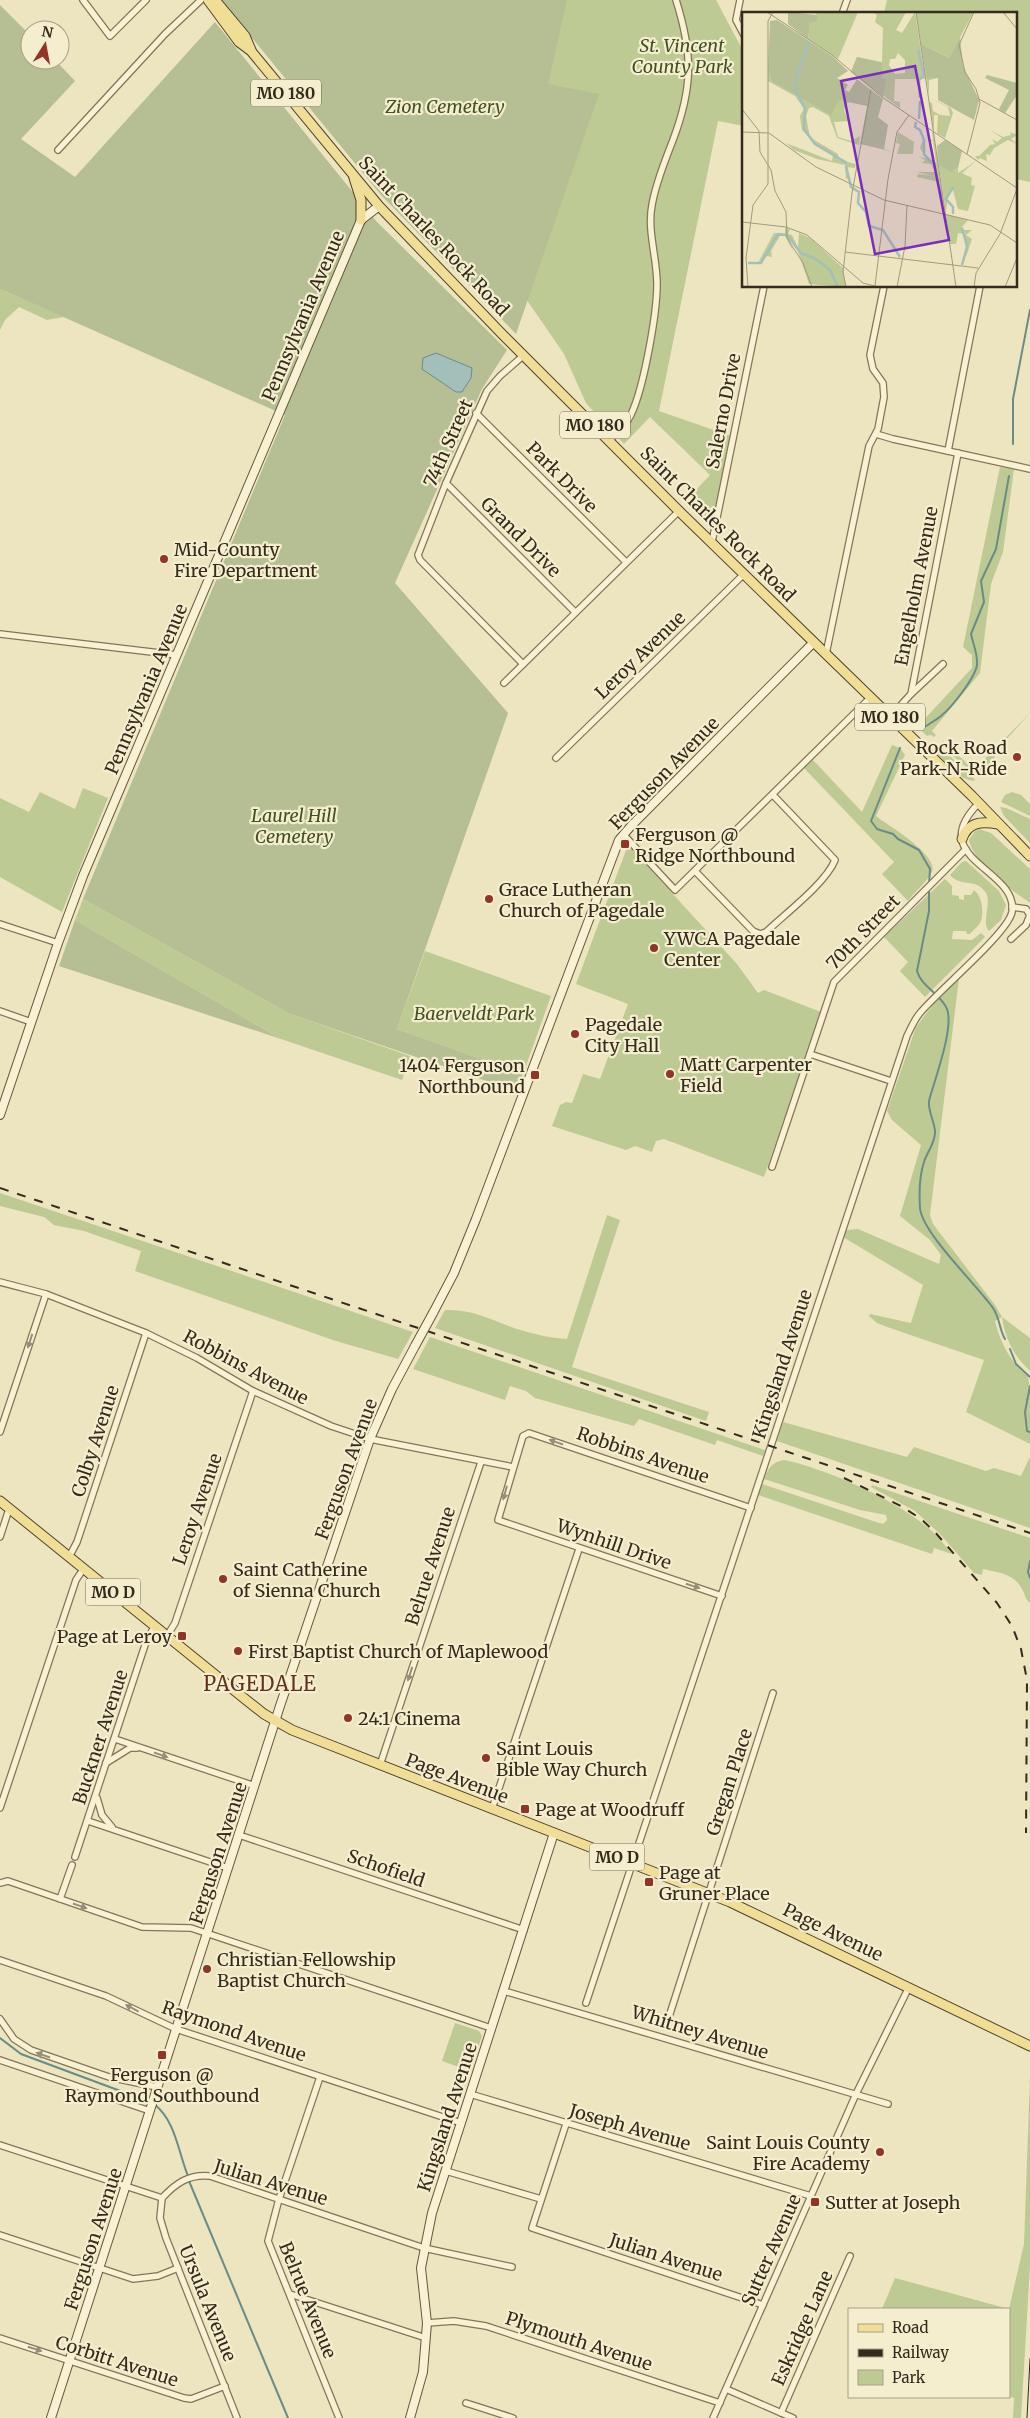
<svg xmlns="http://www.w3.org/2000/svg" width="1030" height="2418" font-family="Merriweather,serif">
<rect width="100%" height="100%" fill="#ede4c0"/>
<g fill="#beca94">
<path d="M543 0H716L741 47 744 48V126L718 121 659 411 731 436 713 523 708 526 685 502 710 475 650 417 624 444 586 403 564 354 522 293 542 93Z"/>
<path d="M887 0H1030V182L1016 179V14H884Z"/>
<path d="M0 289 64 317 47 320 19 307 5 320 0 330Z"/>
<path d="M1000 467 1014 469 1003 552 991 584 980 673 932 731 936 735 934 737 931 735 927 736 910 720 912 719 919 725 972 668V655L963 647Z"/>
<path d="M1030 713 996 751 993 766 988 765 981 771C965 772 952 754 941 743L943 741 974 770Z"/>
<path d="M892 745 900 748 905 755 876 816C887 825 943 857 931 874 926 882 915 892 908 901L882 874 894 862 804 768 813 760 862 812Z"/>
<path d="M939 746 965 770 972 774 975 781C958 780 947 764 936 752Z"/>
<path d="M83 788 108 798 62 912 0 877V798L29 812 40 792 75 809Z"/>
<path d="M1012 792 1021 795 1030 804V816L1001 802 1005 795Z"/>
<path d="M1000 807 1006 808 1030 819V843L1004 816Z"/>
<path d="M979 829 991 833 1030 869V903C1012 891 973 862 969 840L975 831Z"/>
<path d="M628 845 737 964 758 993 764 990 821 1012 764 1177 664 1139 656 1141 652 1152 635 1146 626 1150 552 1126 560 1105 566 1102 572 1103 583 1074 600 1079 628 1004 576 984Z"/>
<path d="M966 861 999 891 1006 905 1001 920 989 931C981 922 992 904 986 893 976 877 961 888 950 875L962 862Z"/>
<path d="M945 879 952 886V895L959 896V899L964 900V895H971L974 890C982 896 984 911 981 921 979 926 973 930 970 934H967L966 931H953L952 939 972 940 981 933 985 937 925 997 900 971 908 962 884 937Z"/>
<path d="M83 899 290 1014 410 1056 402 1080 281 1039 75 920Z"/>
<path d="M425 951 551 996 523 1074 397 1029Z"/>
<path d="M959 978 930 1215 933 1224 995 1305 1002 1317 1030 1338V1371C1014 1356 1005 1339 1002 1317L995 1321C1000 1342 1010 1362 1028 1376L1030 1390V1444L966 1412 984 1360 890 1328 877 1323 869 1316 870 1314 911 1323 923 1285 843 1237 847 1230 858 1229 939 1264 941 1255 930 1240 900 1216 921 1145 892 1120 887 1111 916 1027 938 998Z"/>
<path d="M0 1193 413 1332 398 1359 336 1341 135 1271 141 1251 84 1231 54 1225 44 1217 0 1206Z"/>
<path d="M607 1215 620 1220 572 1367 709 1412 706 1421 435 1328 445 1310C473 1309 491 1320 517 1329 533 1334 550 1338 567 1339Z"/>
<path d="M430 1337 765 1450 763 1456 717 1440 715 1445 639 1419 634 1426 535 1398 526 1391 510 1386 505 1400 413 1369Z"/>
<path d="M783 1422 907 1457 914 1447 986 1471 994 1468 1021 1476 1030 1457V1528L777 1441Z"/>
<path d="M784 1460C825 1468 893 1499 926 1526 936 1534 944 1544 952 1554L934 1548 932 1554 758 1495 762 1484 873 1521 883 1524 887 1520 886 1515 860 1510 764 1479C768 1468 772 1462 784 1460Z"/>
<path d="M872 1485 1030 1538V1603C1025 1599 1025 1594 1022 1589 1015 1574 997 1572 983 1569L982 1575 974 1573 940 1534 915 1511 871 1487Z"/>
<path d="M455 2023 479 2031 482 2036 470 2071 442 2061Z"/>
<path d="M1030 2077V2266L1021 2418H1013L1014 2398 1009 2396V2309H882L895 2278 1009 2309 1024 2244Z"/>
</g>
<g fill="#b5bf93">
<path d="M221 0H567L548 84 599 94 516 334 381 195Z"/>
<path d="M0 5 30 35V60H55L75 81 21 139 75 177 215 22 377 222 507 350 482 389 395 583 508 713 397 1029 523 1074 516 1091 290 1014 83 899 285 415 0 289Z"/>
<path d="M75 920 281 1039 59 966Z"/>
</g>
<path fill="#a3bfba" stroke="#6a8c87" d="M436 353 472 368 471 378 462 392H456L422 369 423 358Z"/>
<g fill="none" stroke-linecap="round" stroke-linejoin="round">
<g stroke="#6a8c87" stroke-width="2">
<path d="M1013 444V399L1030 310"/>
<path d="M922 729C928 724 935 721 941 716 952 707 975 678 977 665 978 654 973 644 971 634L984 602 981 581 996 549 1009 476"/>
<path d="M900 748 871 821 877 829 893 834 898 839 919 850 930 869 929 884"/>
<path d="M929 888V911L917 971C921 986 939 993 946 1007 956 1024 934 1081 929 1101 928 1112 934 1120 935 1131 936 1142 927 1152 924 1162 919 1177 919 1192 920 1208 922 1233 977 1285 993 1308 1000 1318 999 1329 1005 1339"/>
<path d="M1010 1349 1016 1364 1030 1377"/>
<path d="M1030 1386 1025 1412 1027 1431 1030 1432"/>
<path d="M1030 1561 1028 1572 1030 1578"/>
<path d="M0 2038 21 2054 150 2102"/>
<path d="M154 2104C176 2121 178 2152 188 2176"/>
<path d="M189 2181 288 2418"/>
</g>
<defs>
<g id="street">
<path d="M83 0 110 36 146 0"/>
<path d="M740 0 736 20 744 35"/>
<path d="M842 14 847 0"/>
<path d="M58 150 165 34 201 0"/>
<path d="M476 413 626 562"/>
<path d="M876 434 893 439 1030 469"/>
<path d="M610 440C616 433 623 427 628 420 643 396 657 313 657 284 657 257 647 231 652 205 656 182 665 161 673 140 693 87 693 54 676 0"/>
<path d="M948 451 980 286"/>
<path d="M446 483 575 612"/>
<path d="M712 542 764 286"/>
<path d="M0 634 177 655"/>
<path d="M826 654 869 446 878 429 884 397 883 383 873 369 870 355 884 286"/>
<path d="M523 664 420 560 418 555 446 483 487 391 500 376 524 355"/>
<path d="M504 683 679 511"/>
<path d="M911 694 943 664"/>
<path d="M890 717 911 694 958 453"/>
<path d="M556 758 744 574"/>
<path d="M623 834 675 890 870 698"/>
<path d="M695 871 753 931 760 934 766 932C785 914 826 883 835 860L773 795"/>
<path d="M0 924 58 943"/>
<path d="M1011 939 1026 925 1030 915 1026 909 1012 907"/>
<path d="M0 1011 31 1022"/>
<path d="M810 1054 891 1081"/>
<path d="M772 1167 834 982 966 849"/>
<path d="M0 1282 46 1294 146 1333 197 1358 253 1391 331 1426 370 1439 513 1467"/>
<path d="M0 1432 46 1294"/>
<path d="M0 1537 9 1509"/>
<path d="M69 1557 77 1542 146 1333"/>
<path d="M722 1596 498 1520 523 1436 529 1433 751 1508"/>
<path d="M167 1636 175 1623 253 1391"/>
<path d="M115 1739 255 1786"/>
<path d="M106 1763 130 1748H137"/>
<path d="M380 1765 481 1462"/>
<path d="M97 1798 102 1815 112 1827"/>
<path d="M0 1808 76 1580 84 1568"/>
<path d="M492 1809 579 1549"/>
<path d="M88 1821 228 1868"/>
<path d="M239 1835 524 1930"/>
<path d="M75 1857 147 1639 155 1626"/>
<path d="M0 1883 8 1881 142 1927 191 1928 491 2028"/>
<path d="M60 1899 72 1865"/>
<path d="M0 1960 106 1996 176 2029 461 2123"/>
<path d="M504 1991 888 2104"/>
<path d="M586 2003 907 1036C911 1028 914 1020 920 1013 938 991 1008 933 1012 912 1019 869 923 859 979 803"/>
<path d="M0 2019 14 2039 31 2050 109 2077 157 2087"/>
<path d="M667 2023 773 1693"/>
<path d="M0 2060 150 2111"/>
<path d="M320 2077 279 2199 268 2241 339 2418"/>
<path d="M470 2094 811 2196"/>
<path d="M566 2124 532 2228 763 2305"/>
<path d="M0 2145 162 2198C176 2183 189 2174 210 2176L424 2248 512 2267"/>
<path d="M446 2171 541 2199"/>
<path d="M162 2198 160 2218 166 2238 237 2418"/>
<path d="M0 2235 133 2279 158 2276 178 2268"/>
<path d="M290 2294 426 2338"/>
<path d="M427 2323 454 2321 486 2326 720 2403"/>
<path d="M0 2338 184 2398 191 2399 225 2386"/>
<path d="M726 2389 793 2418"/>
<path d="M466 2403 513 2418"/>
<path d="M781 2413 850 2256"/>
<path d="M713 2418 856 2094 909 1987"/>
</g>
<g id="secondary">
<path d="M0 1115 58 943 83 876 361 220 379 206"/>
<path d="M433 1313 454 1273 476 1219 619 840 631 826 814 642"/>
<path d="M51 2418 280 1706 370 1439 392 1389 415 1346"/>
<path d="M410 2418 423 2372 427 2323 421 2268 432 2213 554 1833"/>
</g>
<g id="primary">
<path d="M208 0 239 42 251 51 379 206 502 334 679 511 972 796 1030 856"/>
<path d="M215 0 245 36 251 50"/>
<path d="M354 178 361 200V220"/>
<path d="M962 839C968 822 981 821 998 824"/>
<path d="M0 1501 245 1699 264 1714 292 1730 730 1902 1030 2046"/>
</g>
</defs>
<use href="#street" stroke="#857558" stroke-width="8"/>
<use href="#secondary" stroke="#67563c" stroke-width="10"/>
<use href="#primary" stroke="#53432d" stroke-width="11"/>
<use href="#street" stroke="#f8f1d3" stroke-width="5.5"/>
<use href="#secondary" stroke="#f8f1d3" stroke-width="8"/>
<use href="#primary" stroke="#f0de97" stroke-width="9"/>
<path stroke="#352b1c" stroke-width="1" d="M1027 2418 1030 2359"/>
<g stroke="#352b1c" stroke-width="2" stroke-dasharray="9 9" stroke-linecap="butt">
<path d="M0 1188 1030 1533"/>
<path d="M844 1478 901 1506 921 1519 934 1531 997 1603 1012 1626 1021 1649 1027 1680 1026 1833"/>
</g>
<defs>
<path id="secondary-bridge" d="M415 1346 433 1313"/>
</defs>
<use href="#secondary-bridge" stroke="#67563c" stroke-width="10" stroke-linecap="butt"/>
<use href="#secondary-bridge" stroke="#f8f1d3" stroke-width="8"/>
</g>
<defs><path id="oneway-solid" d="M-6-.8H1V-3.2L6.5 0L1 3.2V.8H-6Z" transform="scale(1.25)"/></defs>
<g fill="#968e78">
<use href="#oneway-solid" transform="translate(30 1341) rotate(108)"/>
<use href="#oneway-solid" transform="translate(556 1442) rotate(-161)"/>
<use href="#oneway-solid" transform="translate(505 1493) rotate(105)"/>
<use href="#oneway-solid" transform="translate(693 1586) rotate(18)"/>
<use href="#oneway-solid" transform="translate(410 1674) rotate(108)"/>
<use href="#oneway-solid" transform="translate(161 1755) rotate(19)"/>
<use href="#oneway-solid" transform="translate(80 1906) rotate(19)"/>
<use href="#oneway-solid" transform="translate(132 2008) rotate(-152)"/>
<use href="#oneway-solid" transform="translate(43 2055) rotate(-161)"/>
<use href="#oneway-solid" transform="translate(35 2349) rotate(18)"/>
</g>
<g fill="#933429" stroke="#f4eecf" stroke-width="2">
<circle cx="164" cy="559" r="5"/>
<circle cx="1017" cy="757" r="5"/>
<rect x="620" y="839" width="10" height="10" rx="2.5"/>
<circle cx="489" cy="899" r="5"/>
<circle cx="654" cy="948" r="5"/>
<circle cx="575" cy="1034" r="5"/>
<circle cx="670" cy="1074" r="5"/>
<rect x="530" y="1070" width="10" height="10" rx="2.5"/>
<circle cx="223" cy="1579" r="5"/>
<rect x="177" y="1631" width="10" height="10" rx="2.5"/>
<circle cx="238" cy="1651" r="5"/>
<circle cx="348" cy="1718" r="5"/>
<circle cx="486" cy="1758" r="5"/>
<rect x="520" y="1804" width="10" height="10" rx="2.5"/>
<rect x="644" y="1877" width="10" height="10" rx="2.5"/>
<circle cx="207" cy="1969" r="5"/>
<rect x="157" y="2050" width="10" height="10" rx="2.5"/>
<circle cx="880" cy="2152" r="5"/>
<rect x="810" y="2197" width="10" height="10" rx="2.5"/>
</g>
<g text-anchor="middle" dominant-baseline="central" stroke-width="4.5" stroke-linejoin="round" paint-order="stroke">
<g fill="#f4eecf" stroke="#6e6652" stroke-width="1">
<rect x="251" y="79.5" width="70" height="27" rx="4"/>
<rect x="560" y="411.5" width="70" height="27" rx="4"/>
<rect x="855" y="703.5" width="70" height="27" rx="4"/>
<rect x="85.5" y="1578.5" width="55" height="27" rx="4"/>
<rect x="589.5" y="1843.5" width="55" height="27" rx="4"/>
</g>
<g font-size="16" font-weight="bold" fill="#352b1c">
<text x="286" y="93">MO 180</text>
<text x="595" y="425">MO 180</text>
<text x="890" y="717">MO 180</text>
<text x="113" y="1592">MO D</text>
<text x="617" y="1857">MO D</text>
</g>
<g font-size="18" font-style="italic" fill="#415123" stroke="#f4eecf">
<text x="682" y="45">St. Vincent<tspan x="682" dy="21">County Park</tspan></text>
<text x="445" y="106">Zion Cemetery</text>
<text x="294" y="815">Laurel Hill<tspan x="294" dy="21">Cemetery</tspan></text>
<text x="474" y="1013">Baerveldt Park</text>
</g>
<g font-size="18" fill="#352b1c" stroke="#f4eecf">
<text transform="translate(434 236) rotate(47)">Saint Charles Rock Road</text>
<text transform="translate(303 316) rotate(-67)">Pennsylvania Avenue</text>
<text transform="translate(723 411) rotate(-79)">Salerno Drive</text>
<text transform="translate(448 443) rotate(-66)">74th Street</text>
<text transform="translate(562 477) rotate(45)">Park Drive</text>
<text transform="translate(718 524) rotate(45)">Saint Charles Rock Road</text>
<text transform="translate(521 537) rotate(45)">Grand Drive</text>
<text transform="translate(916 586) rotate(-79)">Engelholm Avenue</text>
<text transform="translate(640 655) rotate(-44)">Leroy Avenue</text>
<text transform="translate(146 689) rotate(-67)">Pennsylvania Avenue</text>
<text transform="translate(664 773) rotate(-46)">Ferguson Avenue</text>
<text transform="translate(863 932) rotate(-46)">70th Street</text>
<text transform="translate(782 1364) rotate(-72)">Kingsland Avenue</text>
<text transform="translate(246 1367) rotate(28)">Robbins Avenue</text>
<text transform="translate(95 1441) rotate(-72)">Colby Avenue</text>
<text transform="translate(643 1455) rotate(19)">Robbins Avenue</text>
<text transform="translate(346 1469) rotate(-70)">Ferguson Avenue</text>
<text transform="translate(197 1509) rotate(-71)">Leroy Avenue</text>
<text transform="translate(614 1544) rotate(19)">Wynhill Drive</text>
<text transform="translate(430 1566) rotate(-72)">Belrue Avenue</text>
<text transform="translate(100 1737) rotate(-72)">Buckner Avenue</text>
<text transform="translate(457 1778) rotate(21)">Page Avenue</text>
<text transform="translate(729 1782) rotate(-72)">Gregan Place</text>
<text transform="translate(218 1853) rotate(-72)">Ferguson Avenue</text>
<text transform="translate(386 1868) rotate(19)">Schofield</text>
<text transform="translate(833 1932) rotate(26)">Page Avenue</text>
<text transform="translate(234 2031) rotate(19)">Raymond Avenue</text>
<text transform="translate(700 2032) rotate(17)">Whitney Avenue</text>
<text transform="translate(447 2117) rotate(-72)">Kingsland Avenue</text>
<text transform="translate(630 2127) rotate(16)">Joseph Avenue</text>
<text transform="translate(271 2182) rotate(17)">Julian Avenue</text>
<text transform="translate(93 2239) rotate(-72)">Ferguson Avenue</text>
<text transform="translate(771 2250) rotate(-66)">Sutter Avenue</text>
<text transform="translate(666 2257) rotate(18)">Julian Avenue</text>
<text transform="translate(308 2300) rotate(68)">Belrue Avenue</text>
<text transform="translate(208 2303) rotate(68)">Ursula Avenue</text>
<text transform="translate(802 2328) rotate(-66)">Eskridge Lane</text>
<text transform="translate(579 2341) rotate(18)">Plymouth Avenue</text>
<text transform="translate(117 2361) rotate(18)">Corbitt Avenue</text>
</g>
<g font-size="18" fill="#352b1c" stroke="#f4eecf" text-anchor="start">
<text x="174" y="549">Mid-County<tspan x="174" dy="21">Fire Department</tspan></text>
<text x="1007" y="747" text-anchor="end">Rock Road<tspan x="1007" dy="21">Park-N-Ride</tspan></text>
<text x="635" y="834">Ferguson @<tspan x="635" dy="21">Ridge Northbound</tspan></text>
<text x="499" y="889">Grace Lutheran<tspan x="499" dy="21">Church of Pagedale</tspan></text>
<text x="664" y="938">YWCA Pagedale<tspan x="664" dy="21">Center</tspan></text>
<text x="585" y="1024">Pagedale<tspan x="585" dy="21">City Hall</tspan></text>
<text x="680" y="1064">Matt Carpenter<tspan x="680" dy="21">Field</tspan></text>
<text x="525" y="1065" text-anchor="end">1404 Ferguson<tspan x="525" dy="21">Northbound</tspan></text>
<text x="233" y="1569">Saint Catherine<tspan x="233" dy="21">of Sienna Church</tspan></text>
<text x="172" y="1636" text-anchor="end">Page at Leroy</text>
<text x="248" y="1651">First Baptist Church of Maplewood</text>
<text x="358" y="1718">24:1 Cinema</text>
<text x="496" y="1748">Saint Louis<tspan x="496" dy="21">Bible Way Church</tspan></text>
<text x="535" y="1809">Page at Woodruff</text>
<text x="659" y="1872">Page at<tspan x="659" dy="21">Gruner Place</tspan></text>
<text x="217" y="1959">Christian Fellowship<tspan x="217" dy="21">Baptist Church</tspan></text>
<text x="162" y="2074" text-anchor="middle">Ferguson @<tspan x="162" dy="21">Raymond Southbound</tspan></text>
<text x="870" y="2142" text-anchor="end">Saint Louis County<tspan x="870" dy="21">Fire Academy</tspan></text>
<text x="825" y="2202">Sutter at Joseph</text>
</g>
<g font-size="20" letter-spacing="1" fill="#61321d" stroke="#f4eecf">
<text x="260" y="1683">PAGEDALE</text>
</g>
</g>
<g transform="translate(742 12)">
<rect width="275" height="275" fill="#ede4c0"/>
<path d="M72 0H116L96 47 66 27 68 11 75 3ZM130 0H164L154 18 160 21 173 0 183 67H153L152 89 158 90V96L109 60 115 45 140 50 141 16 133 10 135 3ZM156 41 163 48V61L153 62 147 53 148 47H153ZM174 0 231 1 207 46 183 34 185 66H196L187 68V83ZM26 55 53 81 89 102 97 88 108 90 105 91 102 98 106 109 92 110 96 125 109 129 118 124 117 133 95 126 87 104 71 95 67 96 64 104 68 126 60 118 58 104 62 97 53 84 26 69ZM192 88 195 89 209 96 211 101 203 126 195 121 196 103H192V119L187 90 190 91 191 99 198 103 208 104 206 95ZM248 118 261 125 269 123 268 120 275 123 269 127 275 132 266 128 252 136 248 143 244 142 245 149 238 146 236 148 233 144H237L248 133 253 132 250 127 255 130 260 126ZM190 119 191 120 203 200 197 170 175 165 176 162 190 164 175 160H193L189 152 180 151 183 148 177 145 184 146 178 136 182 125 183 143 194 151 191 129H187L191 128ZM156 120 172 130 171 142H155L158 132 154 131ZM192 121 195 140 212 159 216 156V161L234 149 220 161 230 166 229 173 233 174 226 199 216 197 211 178 206 183 204 200ZM69 126 96 142 97 148 114 152 113 156 105 155 107 166 104 167 103 153 75 147 52 138 44 131 90 149 91 143 73 133ZM204 202 226 208 220 215 222 218H230L224 223 230 227 224 245 223 222 216 221 214 232H208ZM43 216 48 217 46 222 50 223 56 236 57 221 68 226 101 256 104 275 67 272 55 237 47 225 51 239 43 224H38L29 239 30 245 25 244 16 251 32 221 43 223Z" fill="#beca94" fill-rule="evenodd"/>
<path d="M46 0 75 3V9L68 11 66 27 46 12ZM35 8 90 44 106 59 95 66 106 73 103 78 107 80 115 67 141 87 136 105 146 113 142 137 152 140 118 132 125 94 97 88 89 103 30 69 26 55 28 9ZM218 25 221 54 237 88 232 108 196 88V66H185L179 32 207 46ZM115 45 140 51V67H144L141 85 109 60ZM245 63 275 71V83L263 101 257 97 267 78 243 66ZM203 128 220 139 216 156 209 160 197 153 195 134Z" fill="#b5bf93"/>
<path fill="none" stroke="#a3bfba" stroke-width="2.5" d="M67 30 55 63 53 77 63 96 62 117 73 132 105 151M176 38 182 63 177 68 178 86M177 107 178 89M174 110 173 115 178 118 182 128V142L190 151M104 154 109 175 117 180 116 191 124 200 127 214 141 218 158 245M195 166 200 184M211 175 204 187 211 195V202M220 216 225 234M6 251H19L36 222 45 223 59 241 74 247 88 258 96 275M220 253 225 235"/>
<path fill="none" stroke="#a39a7e" stroke-width="1" d="M25 0 90 43 140 85 275 176M174 0 214 275M261 0 275 17M237 87 275 108M0 97 17 119 18 140 29 158 33 179 44 200 45 226 61 251 70 275M0 120 27 121 74 155 142 188 248 213 275 231M225 142 238 91 234 77 223 60 217 33 232 0M0 210 44 215 65 223 121 271 136 275M103 240 236 256M133 274 146 167 155 120 167 103M6 275 4 246 11 193 26 172V9L31 0M104 275 101 260 110 181 129 78M155 275 163 234 165 193M232 275 234 261 258 222 275 177M263 275 275 246"/>
<path fill="#7b2cbf" fill-opacity="0.15" stroke="#7b2cbf" stroke-width="2.5" d="M173 54 207 228 133 242 99 69Z"/>
<rect width="275" height="275" fill="none" stroke="#352b1c" stroke-width="2.5"/>
</g>
<rect x="848" y="2308" width="162" height="90" fill="#f4eecf" stroke="#a8a087"/>
<rect x="858" y="2324" width="25" height="8" fill="#f0de97" stroke="#a8a087"/>
<text x="892" y="2333" font-size="15" fill="#352b1c">Road</text>
<rect x="858" y="2349" width="25" height="8" fill="#352b1c" stroke="#a8a087"/>
<text x="892" y="2358" font-size="15" fill="#352b1c">Railway</text>
<rect x="858" y="2370" width="25" height="15" fill="#beca94" stroke="#a8a087"/>
<text x="892" y="2383" font-size="15" fill="#352b1c">Park</text>
<g transform="translate(45 45) rotate(11)"><circle r="24" fill="#f4eecf" stroke="#a8a087"/>
<path d="M0-4L9 19L0 12L-9 19Z" fill="#933429"/>
<text y="-8" font-size="14" font-weight="bold" text-anchor="middle" fill="#352b1c">N</text>
</g>
</svg>
